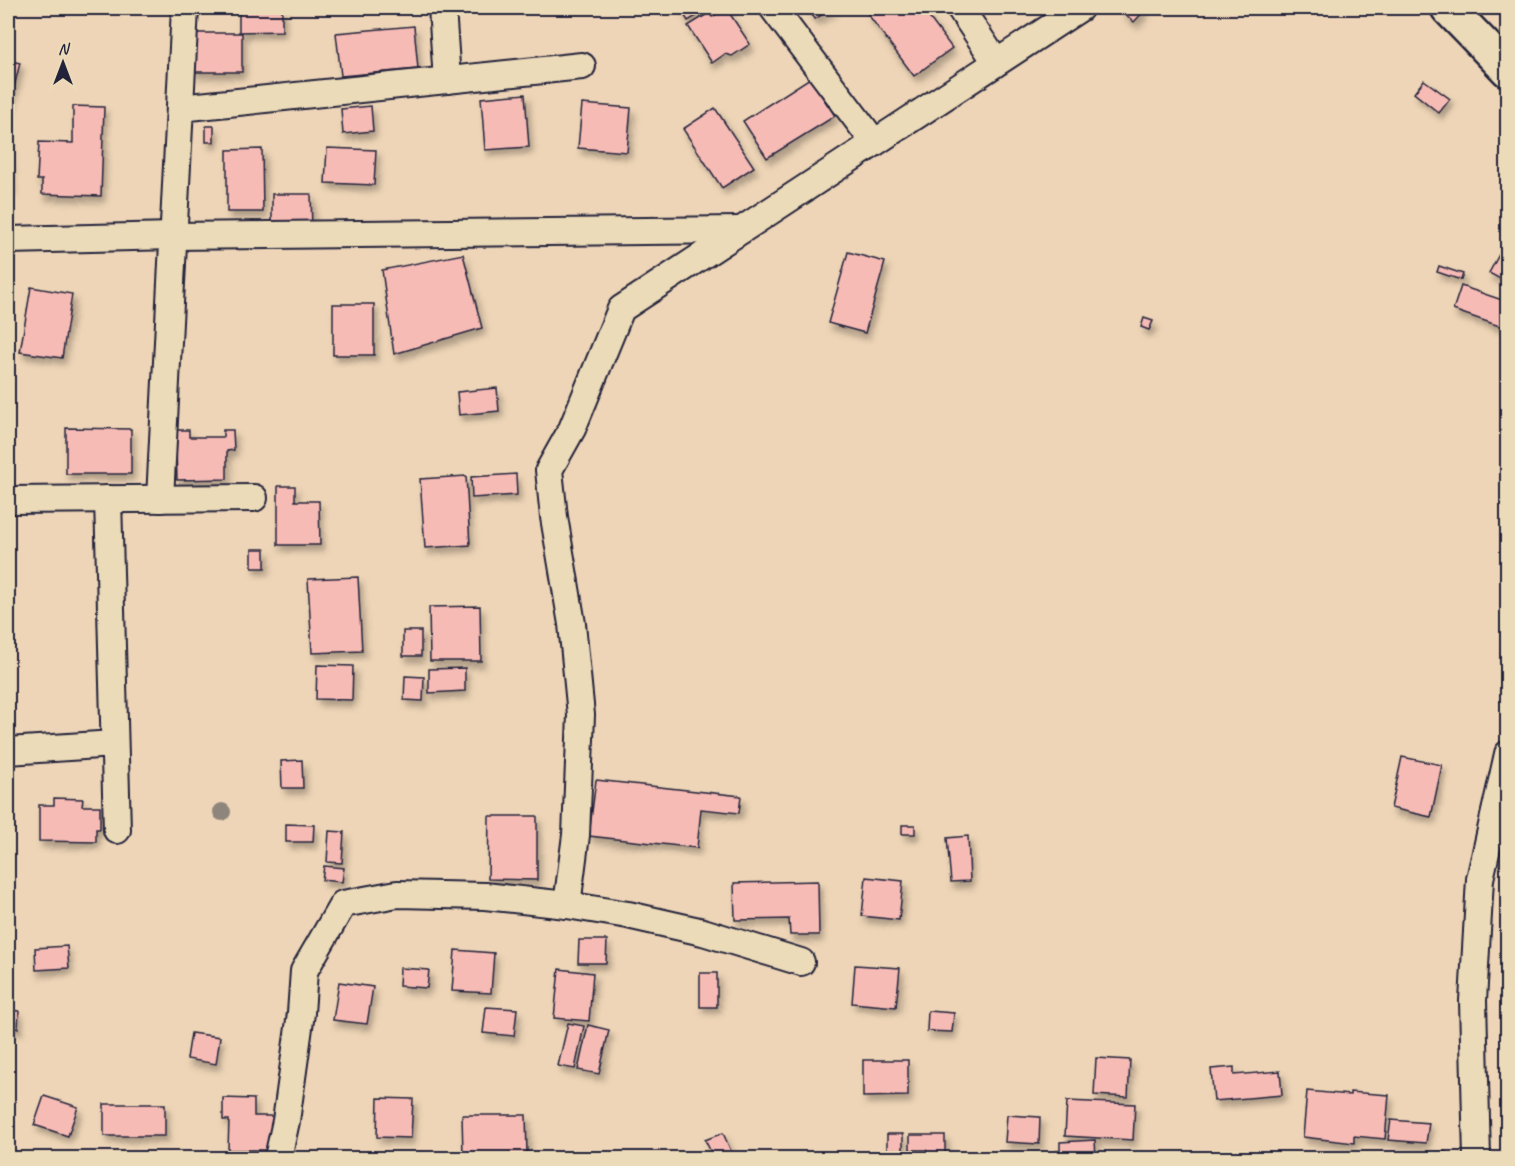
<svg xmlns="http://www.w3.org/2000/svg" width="1515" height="1166" font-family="Caveat,sans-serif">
<defs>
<filter id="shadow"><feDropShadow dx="3.5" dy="6" stdDeviation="3" flood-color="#0004"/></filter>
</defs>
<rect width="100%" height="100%" fill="#eed5b7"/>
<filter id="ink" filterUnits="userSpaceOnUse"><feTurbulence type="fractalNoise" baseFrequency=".0167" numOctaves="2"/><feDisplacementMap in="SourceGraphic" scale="12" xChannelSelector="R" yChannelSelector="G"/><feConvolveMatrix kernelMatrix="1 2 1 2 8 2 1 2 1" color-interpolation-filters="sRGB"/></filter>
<g filter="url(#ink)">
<g fill="#f7bbb5" stroke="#22223b" stroke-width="1.5" filter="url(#shadow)">
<path d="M239 8H282V31L239 32Z"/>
<path d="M680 8H710L688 21Z"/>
<path d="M726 8 750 44 732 56 725 54 712 63 688 26 709 13 712 17Z"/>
<path d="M807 8H833L815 19Z"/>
<path d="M874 8H922L952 48 914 76 867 13Z"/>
<path d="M1124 8H1142L1145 10 1134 22 1121 10Z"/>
<path d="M414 26 418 69 341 76 336 33Z"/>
<path d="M192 33H242V72H193Z"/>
<path d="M8 60 20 63 8 111Z"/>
<path d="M810 78 835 116 767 158 743 121Z"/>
<path d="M1424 80 1450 99 1439 113 1414 93Z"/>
<path d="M525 94 529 147 485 150 481 98Z"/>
<path d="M582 104 631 108 627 152 578 148Z"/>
<path d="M73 106 104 107 101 196 42 194V180H37L39 142 73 143Z"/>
<path d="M371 106 373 131 343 134 341 109Z"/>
<path d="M715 108 754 167 722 188 683 129Z"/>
<rect x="206" y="126" width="8" height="16"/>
<path d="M8 131 11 189H8Z"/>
<path d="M327 148 376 150 374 185 325 183Z"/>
<path d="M262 149 263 212H227V150Z"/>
<path d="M272 194H311L312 229H272Z"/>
<path d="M1502 249 1508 252V283L1489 273Z"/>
<path d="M848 252 885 262 865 333 828 323Z"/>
<path d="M463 254 482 328 394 354 382 270Z"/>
<path d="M1439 266 1463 274 1461 280 1437 272Z"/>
<path d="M1461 286 1508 302V329L1453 310Z"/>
<path d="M31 287 72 294 62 358 20 352Z"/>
<rect x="333" y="304" width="41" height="51"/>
<path d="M1144 318 1153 321 1149 330 1141 327Z"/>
<path d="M497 388 499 411 459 415 457 392Z"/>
<path d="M66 428 131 429V474H66Z"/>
<path d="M169 430H189V437H223V430H233L234 450 227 451V479L177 480 176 446H169Z"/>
<path d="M516 474 517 495 472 498 471 477Z"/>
<path d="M466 476 470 545 425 548 420 479Z"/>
<path d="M278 486H295V501H319L320 545H278Z"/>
<rect x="252" y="549" width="13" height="19"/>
<path d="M358 577 362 651 312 653 308 579Z"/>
<path d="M480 606 481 661H430L429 607Z"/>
<rect x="403" y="631" width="18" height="25"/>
<path d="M317 665 353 666 352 700 316 699Z"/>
<path d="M465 668V691L429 693V669Z"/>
<path d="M405 676 424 677 423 701 404 700Z"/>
<path d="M1402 757 1442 765 1431 817 1391 808Z"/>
<path d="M302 760 303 788H282L281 761Z"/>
<path d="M596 780 741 796 739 813 701 809 697 848 589 836Z"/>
<path d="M54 798 83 799 82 806H100V829H96V842L39 841V805H54Z"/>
<path d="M489 816H537V880L488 879Z"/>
<path d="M286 824 314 825 313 842H286Z"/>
<rect x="902" y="825" width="13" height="9"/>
<path d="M329 831 344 832 342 863 327 862Z"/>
<path d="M968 836 970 881 951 882 947 838Z"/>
<path d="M324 866 344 868 342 882 322 880Z"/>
<path d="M866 877 903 881 899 920 862 916Z"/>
<path d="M818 881 819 935H790L789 919 735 920 734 883Z"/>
<path d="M579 940H607L606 963H578Z"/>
<path d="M67 946 69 968 36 970 35 948Z"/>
<path d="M455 950 494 953 491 993 452 991Z"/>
<path d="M855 965 900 968 896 1007 852 1003Z"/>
<path d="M400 968 429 970 427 988 399 986Z"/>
<path d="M559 969 593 973 589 1021 554 1018Z"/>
<rect x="700" y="973" width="17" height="34"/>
<path d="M339 982 373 987 367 1024 333 1020Z"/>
<path d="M486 1007 517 1009 514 1036 483 1033Z"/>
<path d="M8 1010 19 1011 18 1028H8Z"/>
<path d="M928 1011 954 1013 952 1032 927 1031Z"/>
<path d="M568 1023 584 1026 575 1069 558 1066Z"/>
<path d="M588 1025 609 1030 599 1074 578 1070Z"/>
<path d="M191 1033 220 1037 216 1064 187 1059Z"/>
<path d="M1096 1058 1130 1060 1128 1097 1094 1095Z"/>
<path d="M863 1060H908V1096L863 1097Z"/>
<path d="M1234 1067V1075L1280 1071 1282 1095 1214 1101 1211 1069Z"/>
<path d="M1307 1091 1350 1095V1092L1389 1095 1385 1139 1354 1136V1143L1303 1137Z"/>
<path d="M44 1096 78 1107 68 1136 34 1125Z"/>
<path d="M223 1098 254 1099V1116H275L274 1150H228L229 1120H223Z"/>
<path d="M378 1098 413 1099 411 1138 377 1137Z"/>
<path d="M1067 1101 1135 1104 1133 1140 1065 1136Z"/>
<rect x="104" y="1104" width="61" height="32"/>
<path d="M462 1115H526L527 1154 463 1155Z"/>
<path d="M1007 1115 1040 1117 1039 1144 1005 1142Z"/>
<path d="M1391 1120 1429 1123 1426 1143 1388 1140Z"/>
<path d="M723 1133 734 1158H714L705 1140Z"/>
<rect x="887" y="1134" width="16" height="18"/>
<path d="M910 1135H945V1156H926V1150H910Z"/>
<path d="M1095 1140 1096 1158H1056V1151H1060V1142Z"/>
<path d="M883 1151 884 1158H823V1157Z"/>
<path d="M1446 1152 1447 1158H1393L1392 1154Z"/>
<rect x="902" y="1154" width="23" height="4"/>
</g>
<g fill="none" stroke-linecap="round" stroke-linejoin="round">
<defs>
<g id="street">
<path d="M442 8 447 80"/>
<path d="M773 8 874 142"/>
<path d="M960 8 996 62"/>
<path d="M180 108 582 66"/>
<path d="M8 240 174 236 741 230"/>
<path d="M108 499 117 830"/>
<path d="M160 499 185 8"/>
<path d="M8 500 254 498"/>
<path d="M8 751 114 744"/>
<path d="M567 905 576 835 581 715 572 624 554 517 549 470 572 429 621 309 1080 8"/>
<path d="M278 1158 286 1121 301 1013 304 971 343 904 397 894 485 896 567 905 628 915 703 932 801 962"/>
<path d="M1477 1158 1473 1001 1480 879 1508 754"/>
</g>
<path id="highway" d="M1448 8 1508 70"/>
</defs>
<use href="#street" stroke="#22223b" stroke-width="30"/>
<use href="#highway" stroke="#22223b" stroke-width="38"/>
<use href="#street" stroke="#ecdbb8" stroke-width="26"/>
<use href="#highway" stroke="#ecdbb8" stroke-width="33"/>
</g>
<circle fill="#8e867c" cx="222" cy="812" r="9"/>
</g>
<rect width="1515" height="1166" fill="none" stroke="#ecdbb8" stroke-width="30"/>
<rect x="15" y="15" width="1485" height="1136" fill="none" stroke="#22223b" stroke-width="2" filter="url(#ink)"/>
<g transform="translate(63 63)" stroke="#ecdbb8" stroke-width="4.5" paint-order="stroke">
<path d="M0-4.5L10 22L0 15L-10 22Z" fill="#22223b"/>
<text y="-9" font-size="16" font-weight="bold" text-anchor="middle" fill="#22223b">N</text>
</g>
</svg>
